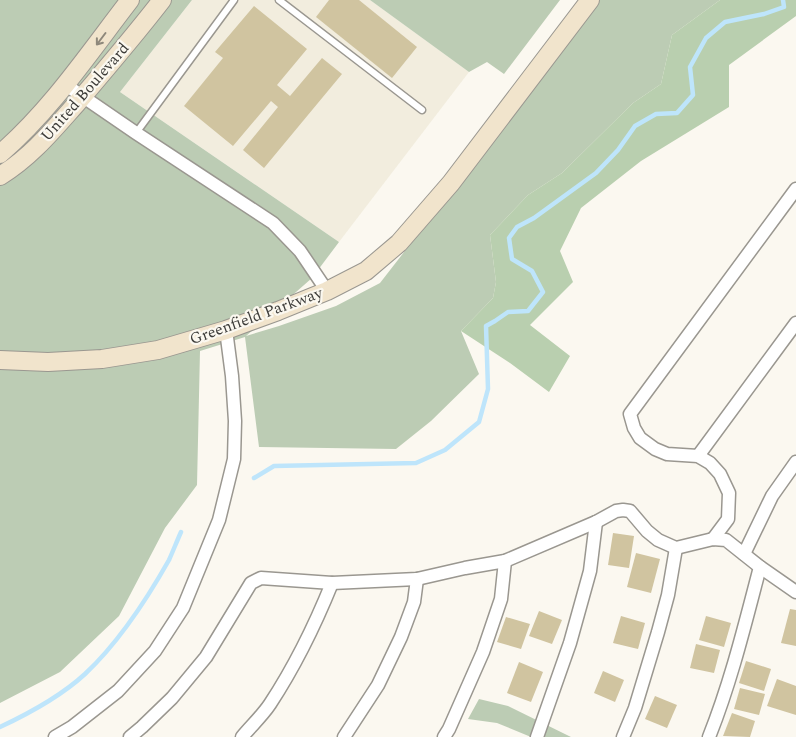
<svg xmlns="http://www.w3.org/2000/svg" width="796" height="737" font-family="Spectral,serif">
<rect width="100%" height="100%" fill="#fbf8f0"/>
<path fill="#f2edde" d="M192 0H370L469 72 339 242 120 92Z"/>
<g fill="#bcccb4">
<path d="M0 0H192L120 92 339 242 312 278 246 336 279 326 336 306 380 283 600 0H720L672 35 661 84 633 103 562 173 528 195 490 235 496 282 493 298 461 331 479 374 431 421 396 449 259 447 245 337 200 351 197 485 165 528 119 616 60 672 0 703Z"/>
<path d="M370 0H560L504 74 487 62 469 72Z"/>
<path d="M479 699 508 706 571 737H531L497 723 468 719Z"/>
</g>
<path fill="#b9cfaf" d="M720 0H796V16L729 65V107L641 161 581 208 560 251 573 282 530 325 570 356 549 392 510 363 461 331 493 298 496 282 490 235 528 195 562 173 633 103 661 84 672 35Z"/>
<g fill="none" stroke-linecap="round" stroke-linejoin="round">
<g stroke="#bee5fb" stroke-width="4.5">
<path d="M254 478 274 466 416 463 445 450 479 422 488 389 486 326 495 321 508 312 528 311 543 292 532 271 512 259 509 238 517 227 534 218 596 173 618 150 635 126 656 114 677 113 693 95 690 67 706 38 725 22 764 14 784 7 783 0"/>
<path d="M0 727C30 713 60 697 85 674 117 644 147 599 169 560 173 551 177 541 181 532"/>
</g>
</g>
<g fill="#d0c4a0">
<path d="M329 0H359L417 47 392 78 316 17Z"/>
<path d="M254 6 307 49 277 85 290 96 322 58 342 74 264 168 243 150 278 107 271 101 233 146 184 106 223 58 215 52Z"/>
<path d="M613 533 634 536 629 568 608 565Z"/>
<path d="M636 553 660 559 651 593 627 587Z"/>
<path d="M790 609 796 610V646L781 643Z"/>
<path d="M539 611 562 620 552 644 529 636Z"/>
<path d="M621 616 645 623 638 649 613 643Z"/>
<path d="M706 616 731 623 724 647 699 640Z"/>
<path d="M506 617 530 624 521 649 497 642Z"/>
<path d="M696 644 720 650 714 673 690 668Z"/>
<path d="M746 661 771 669 764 691 739 683Z"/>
<path d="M519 662 543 672 531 702 507 693Z"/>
<path d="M603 671 624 680 615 702 594 693Z"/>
<path d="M777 679 796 686V715L767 706Z"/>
<path d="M740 688 765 694 759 715 734 709Z"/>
<path d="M655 696 677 705 667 728 645 719Z"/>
<path d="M732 713 755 721 750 737 723 736Z"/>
</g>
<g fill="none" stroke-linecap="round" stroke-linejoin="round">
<defs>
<g id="service">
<path d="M279 0 422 110"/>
<path d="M136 133 234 0"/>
</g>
<g id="minor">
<path d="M66 85 136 133 273 223 300 251 327 291"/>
<path d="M698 456 796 323"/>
<path d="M713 539 728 519 729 493 720 474 710 463 698 456 667 454 655 449 640 438 634 428 630 414 796 189"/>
<path d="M744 554 772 496 796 462"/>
<path d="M55 737 72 727 118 691 155 651 183 608 219 520 234 459 235 421 232 376 226 330"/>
<path d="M130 737 142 727 172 698 206 657 251 583 261 578 332 583 417 579 465 568 505 561 596 522 616 511 623 510 630 511 647 531 658 540 676 548 713 539 726 540 760 567 796 592"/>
<path d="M242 737C251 726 262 716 270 704 295 666 315 625 332 583"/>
<path d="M344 737 378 685 401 637 414 602 417 579"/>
<path d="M444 737 449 729 483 652 501 599 505 561"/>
<path d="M537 737 570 643 590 571 596 522"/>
<path d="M623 737 635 708 658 632 668 595 676 548"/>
<path d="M709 737C731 682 745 624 760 567"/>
</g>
<g id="secondary">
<path d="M0 154C51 110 89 53 130 0"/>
<path d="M0 176C31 157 53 130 77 103 106 69 135 35 162 0"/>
<path d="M0 360 48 362 102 359 158 350 226 330 278 311 327 291 366 271 399 243 451 183 590 0"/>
</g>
</defs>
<use href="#service" stroke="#9a9790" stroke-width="9"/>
<use href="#minor" stroke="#9a9790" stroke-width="15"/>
<use href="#secondary" stroke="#9a9790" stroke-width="20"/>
<use href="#service" stroke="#fff" stroke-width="6"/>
<use href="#minor" stroke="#fff" stroke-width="12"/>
<use href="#secondary" stroke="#f1e4cc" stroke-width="18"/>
</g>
<defs><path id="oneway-shaft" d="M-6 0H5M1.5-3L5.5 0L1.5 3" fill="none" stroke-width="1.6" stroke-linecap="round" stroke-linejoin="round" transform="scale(1.25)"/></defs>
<use stroke="#8e887b" href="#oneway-shaft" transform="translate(101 39) rotate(127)"/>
<g text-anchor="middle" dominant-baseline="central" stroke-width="4.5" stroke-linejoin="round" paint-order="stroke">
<g font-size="16" fill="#3d3c39" stroke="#fbf8f0">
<text transform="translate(85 92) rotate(-49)">United Boulevard</text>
<text transform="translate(256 316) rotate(-20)">Greenfield Parkway</text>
</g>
</g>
</svg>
